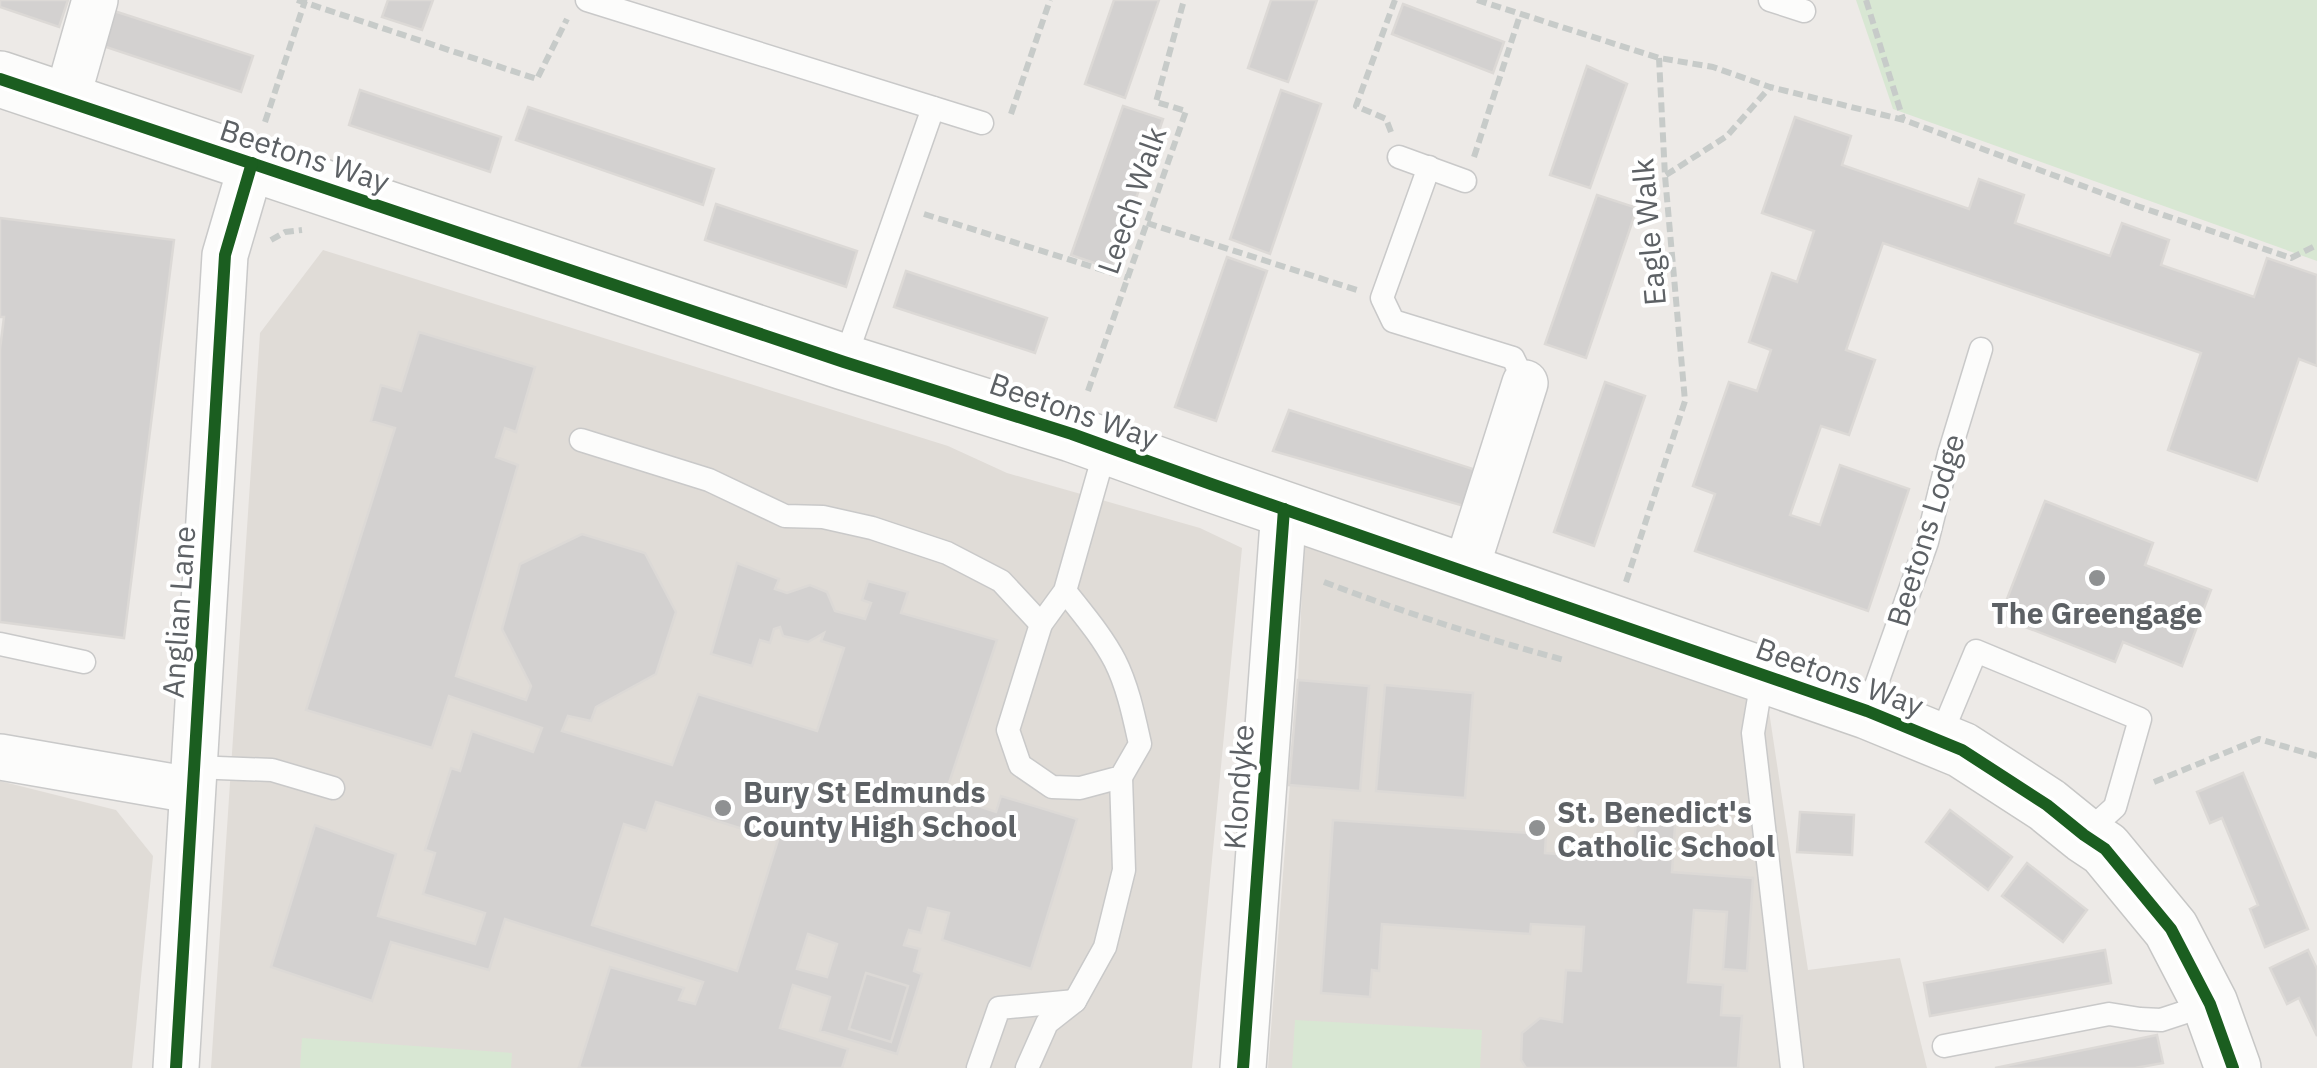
<svg xmlns="http://www.w3.org/2000/svg" width="2317" height="1068" font-family="'IBM Plex Sans',sans-serif">
<rect width="100%" height="100%" fill="#edeae7"/>
<g fill="#e0dcd7">
<path d="M323 250 948 446 1007 473 1200 528 1242 548 1192 1068H211L260 333Z"/>
<path d="M1304 545 1767 698 1808 970 1900 958 1927 1068H1268L1298 680Z"/>
<path d="M0 781 116 810 153 856 132 1068H0Z"/>
</g>
<g fill="#d8e7d3">
<path d="M1856 0H2317V261L1893 109Z"/>
<path d="M1295 1020 1482 1030 1480 1068H1292Z"/>
<path d="M302 1038 512 1053 511 1068H300Z"/>
</g>
<g fill="#d3d1d0" stroke="#dcd9d6" stroke-width="2.5" fill-rule="evenodd">
<path d="M0 0H68L59 27 0 7Z"/>
<path d="M388 0H433L422 30 382 17Z"/>
<path d="M1114 0H1159L1125 98 1085 84Z"/>
<path d="M1271 0H1317L1288 82 1248 68Z"/>
<path d="M1403 4 1504 42 1493 73 1392 34Z"/>
<path d="M111 10 253 56 241 92 100 45Z"/>
<path d="M1587 66 1627 84 1590 188 1550 175Z"/>
<path d="M360 90 501 137 490 172 349 125Z"/>
<path d="M1281 90 1321 104 1270 254 1230 239Z"/>
<path d="M1123 106 1163 119 1112 269 1071 255Z"/>
<path d="M528 107 714 169 703 205 516 140Z"/>
<path d="M1795 117 1851 136 1842 165 1969 209 1979 179 2024 195 2015 223 2110 256 2122 223 2169 240 2161 265 2254 297 2267 258 2317 275V366L2299 359 2257 481 2168 450 2201 353 1883 243 1846 350 1875 360 1849 435 1821 426 1790 515 1820 525 1840 465 1909 489 1868 611 1695 551 1715 494 1693 486 1729 382 1757 391 1771 350 1749 342 1772 273 1797 282 1814 231 1762 213Z"/>
<path d="M1597 195 1637 208 1586 358 1545 344Z"/>
<path d="M716 204 857 251 846 287 705 240Z"/>
<path d="M0 218 174 240 124 638 0 622V349L4 317H0Z"/>
<path d="M1227 257 1267 271 1216 421 1175 407Z"/>
<path d="M906 271 1047 318 1035 353 894 307Z"/>
<path d="M419 332 535 367 516 432 505 428 496 457 518 465 456 676 526 700 531 686 502 629 520 564 582 534 645 553 676 612 656 674 596 707 591 721 568 716 562 731 672 765 698 694 817 731 844 648 821 641 824 633 808 642 783 636 780 627 774 629 770 643 760 640 752 666 711 654 737 563 779 579 775 589 787 593 810 585 827 592 835 611 865 619 871 603 862 600 868 581 908 592 901 613 997 640 945 795 996 812 1001 796 1077 819 1031 969 942 940 949 913 928 908 921 933 909 930 904 945 920 949 914 971 922 974 897 1054 820 1031 830 997 793 985 780 1028 848 1049 842 1068H582L579 1067 610 967 684 988 679 1000 695 1004 703 982 505 919 489 970 391 942 372 1001 271 967 315 825 396 854 378 916 475 944 485 913 423 894 435 853 425 850 451 768 460 771 472 731 533 752 542 728 449 696 432 748 306 710 395 428 371 421 381 385 401 391ZM656 802 778 840 737 971 592 925 624 824 646 831ZM808 934 837 944 827 977 797 969Z"/>
<path d="M1605 382 1645 396 1594 546 1554 532Z"/>
<path d="M1289 410 1476 470 1464 506 1273 451Z"/>
<path d="M2045 501 2153 543 2145 565 2211 590 2182 666 2123 642 2115 662 2000 617Z"/>
<path d="M1298 680 1369 686 1360 791 1289 785Z"/>
<path d="M1385 685 1473 693 1465 798 1376 791Z"/>
<path d="M2243 773 2308 929 2265 947 2250 909 2258 905 2222 818 2210 823 2197 792Z"/>
<path d="M1637 808 1676 810 1672 872 1753 878 1747 971 1723 969 1727 912 1694 910 1688 982 1723 985 1721 1015 1742 1016 1738 1068H1526L1521 1060 1522 1033 1540 1018 1562 1022 1566 970 1581 971 1584 927 1531 924 1530 934 1382 924 1379 971 1372 970 1370 997 1321 993 1333 820 1546 834 1545 853 1633 859Z"/>
<path d="M1950 810 2012 857 1988 890 1926 842Z"/>
<path d="M1800 812 1854 815 1852 855 1797 852Z"/>
<path d="M2027 863 2087 910 2063 942 2002 896Z"/>
<path d="M2105 950 2111 983 1930 1016 1924 983Z"/>
<path d="M2308 950 2317 969V1036L2299 998 2287 1004 2270 968Z"/>
<path d="M866 973 908 986 891 1042 849 1029Z"/>
<path d="M2157 1035 2163 1063 2135 1068H1995Z"/>
</g>
<g fill="none" stroke-linecap="round" stroke-linejoin="round">
<defs>
<g id="lane">
<path d="M587 0 982 123"/>
<path d="M1770 0 1804 11"/>
<path d="M1399 157 1465 181"/>
<path d="M1429 167 1382 298 1393 321 1513 358 1525 383"/>
<path d="M844 362 933 108"/>
<path d="M581 440 709 480 785 516 823 517 872 528 947 553 1001 581 1041 624"/>
<path d="M1065 591C1083 614 1102 636 1115 661 1128 687 1134 717 1140 744L1121 777 1080 788 1052 787 1020 765 1008 730 1041 624 1065 591 1106 447"/>
<path d="M0 644 84 662"/>
<path d="M1763 674 1753 733 1792 1068"/>
<path d="M1867 711 1927 542 1949 454 1981 349"/>
<path d="M1939 740 1976 651 2140 719 2115 807 2084 835"/>
<path d="M193 767 272 770 333 788"/>
<path d="M1944 1046 2109 1014 2140 1019 2161 1020 2210 1004"/>
<path d="M978 1068 999 1008 1075 1001"/>
<path d="M1027 1068 1047 1023 1075 1001 1105 947 1124 870 1121 777"/>
</g>
<g id="street">
<path d="M66 102 95 0"/>
<path d="M1465 572 1525 383"/>
<path d="M0 757 191 790"/>
<path d="M176 1068 225 255 252 163"/>
<path d="M1243 1068 1284 509"/>
</g>
<path id="secondary" d="M0 79 844 362 1072 434 1211 484 1867 711 1962 750 2047 805 2084 835 2105 849 2171 929 2210 1004 2233 1068"/>
</defs>
<use href="#lane" stroke="#c9c9c9" stroke-width="25"/>
<use href="#street" stroke="#c9c9c9" stroke-width="48"/>
<use href="#secondary" stroke="#c7c7c6" stroke-width="58"/>
<g stroke="#c7cbc9" stroke-width="6" stroke-dasharray="10 5" stroke-linecap="butt">
<path d="M297 0 537 79 567 19"/>
<path d="M1477 0 1659 58 1713 67 1770 87 1904 120 2137 206 2291 258 2317 245"/>
<path d="M1866 0 1903 119"/>
<path d="M1011 114 1050 0"/>
<path d="M265 122 305 1"/>
<path d="M1391 132 1386 119 1356 106 1395 0"/>
<path d="M1474 157 1520 15"/>
<path d="M1666 175 1727 136 1770 87"/>
<path d="M924 214 1128 278"/>
<path d="M1147 223 1357 290"/>
<path d="M271 240 285 232 302 230"/>
<path d="M1088 391 1186 111 1156 102 1184 0"/>
<path d="M1324 582C1403 612 1483 638 1564 660"/>
<path d="M1626 582 1685 401 1665 176 1659 58"/>
<path d="M2154 782 2259 739 2317 756"/>
</g>
<use href="#lane" stroke="#fcfcfb" stroke-width="22"/>
<use href="#street" stroke="#fcfcfb" stroke-width="45"/>
<use href="#secondary" stroke="#fcfcfb" stroke-width="55"/>
<defs>
<g id="cycleway">
<path d="M0 79 844 362 1072 434 1211 484 1867 711 1962 750 2047 805 2084 835 2105 849 2171 929 2210 1004 2233 1068"/>
<path d="M176 1068 225 255 252 163"/>
<path d="M1243 1068 1284 509"/>
</g>
</defs>
<use href="#cycleway" stroke="#fff" stroke-width="19"/>
<use href="#cycleway" stroke="#1b5e20" stroke-width="12"/>
</g>
<g fill="#8f9192" stroke="#fff" stroke-width="4">
<circle cx="2097" cy="578" r="10"/>
<circle cx="723" cy="808" r="10"/>
<circle cx="1537" cy="828" r="10"/>
</g>
<g text-anchor="middle" dominant-baseline="central" stroke-width="8" stroke-linejoin="round" paint-order="stroke">
<g font-size="30" fill="#5d6165" stroke="#fff">
<text transform="translate(305 155) rotate(18)">Beetons Way</text>
<text transform="translate(1131 200) rotate(-71)">Leech Walk</text>
<text transform="translate(1648 232) rotate(-95)">Eagle Walk</text>
<text transform="translate(1074 410) rotate(19)">Beetons Way</text>
<text transform="translate(1925 530) rotate(-73)">Beetons Lodge</text>
<text transform="translate(178 612) rotate(-86)">Anglian Lane</text>
<text transform="translate(1840 676) rotate(20)">Beetons Way</text>
<text transform="translate(1238 787) rotate(-86)">Klondyke</text>
</g>
<g font-size="30" font-weight="bold" fill="#5d6165" stroke="#fff" text-anchor="start">
<text x="2097" y="612" text-anchor="middle">The Greengage</text>
<text x="743" y="791">Bury St Edmunds<tspan x="743" dy="34">County High School</tspan></text>
<text x="1557" y="811">St. Benedict's<tspan x="1557" dy="34">Catholic School</tspan></text>
</g>
</g>
</svg>
